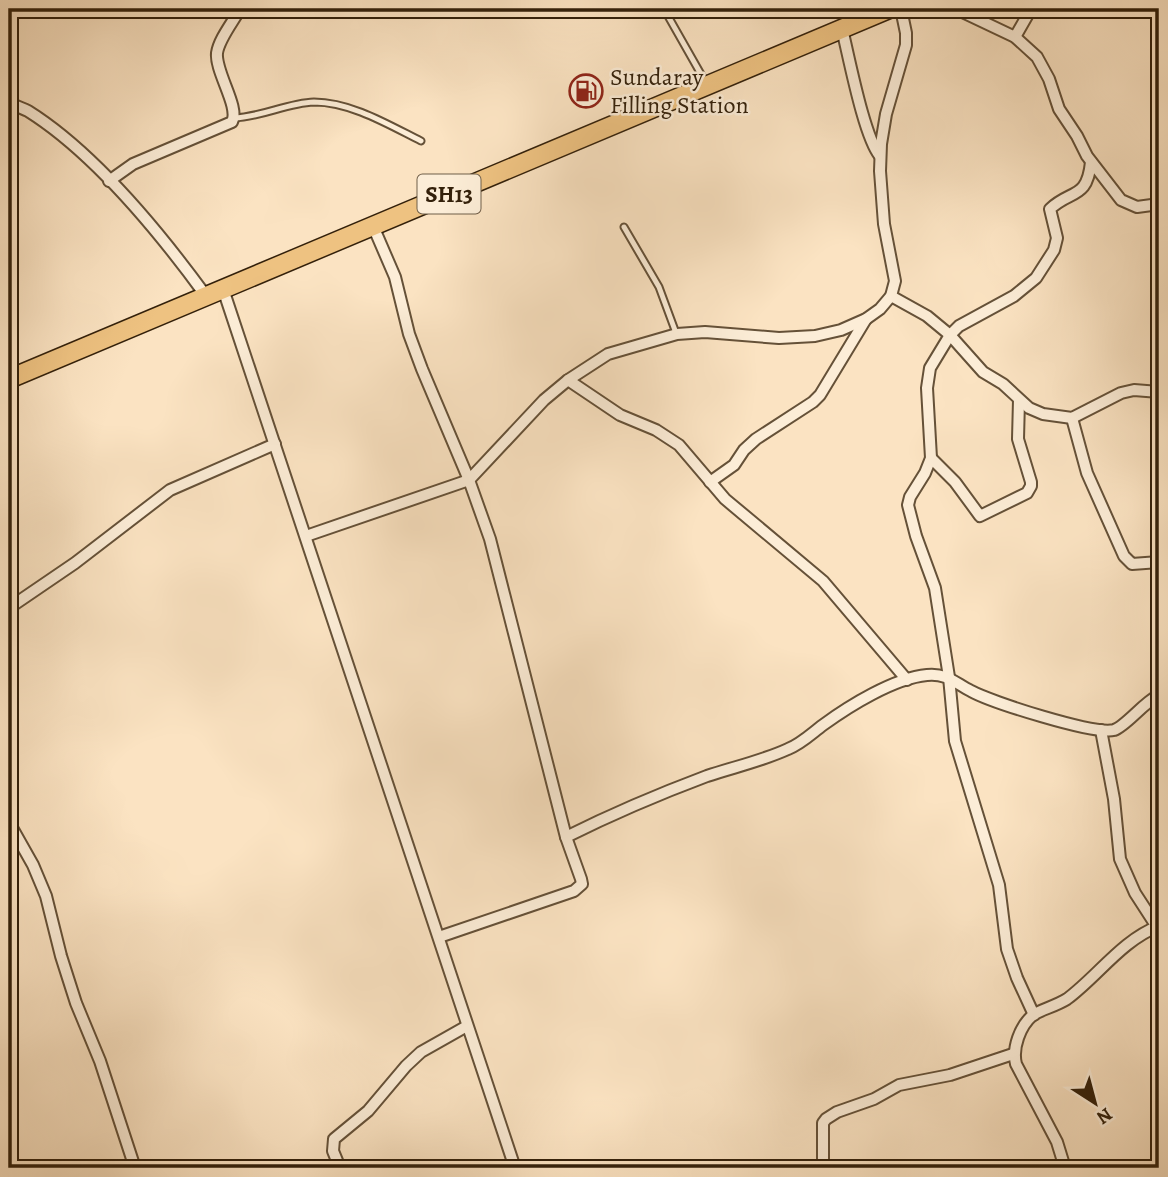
<svg xmlns="http://www.w3.org/2000/svg" width="1168" height="1177" font-family="Alegreya,serif">
<rect width="100%" height="100%" fill="#fbe3c2"/>
<filter id="stains"><feTurbulence type="fractalNoise" baseFrequency=".00286" numOctaves="4"/><feColorMatrix values="0 0 0 0 .2 0 0 0 0 .09 0 0 0 0 .02 0 0 0 .5 -.17"/></filter>
<radialGradient id="worn" r=".72"><stop offset=".6" stop-color="#630" stop-opacity="0"/><stop offset="1" stop-color="#630" stop-opacity=".3"/></radialGradient>
<g fill="none" stroke-linecap="round" stroke-linejoin="round">
<defs>
<g id="lane">
<path d="M664 9 706 83"/>
<path d="M234 118C262 117 287 103 314 102 351 102 389 125 421 141"/>
<path d="M624 227 659 287 676 333"/>
</g>
<g id="street">
<path d="M956 9 1015 37 1037 57 1049 79 1059 109 1077 136 1087 156 1121 200 1137 207 1159 204"/>
<path d="M842 29C849 57 864 137 880 156"/>
<path d="M1015 37 1031 9"/>
<path d="M9 102C15 106 22 108 28 111 95 153 160 233 206 296"/>
<path d="M109 181 133 164 232 122C240 107 215 72 217 53 219 39 233 22 240 9"/>
<path d="M373 226 395 277 409 334 422 369 469 480 490 539 566 837 581 879 582 884 574 891 439 937"/>
<path d="M223 289 515 1168"/>
<path d="M891 296 927 316 950 335 983 372 1003 384 1029 408 1043 414 1072 418 1121 393 1134 390 1159 392"/>
<path d="M568 380 620 415 656 430 679 445 725 499 823 581 907 680"/>
<path d="M1072 418 1087 473 1124 556 1132 564 1159 562"/>
<path d="M931 458 955 482 980 516 1027 493 1031 486V482L1018 439 1019 400"/>
<path d="M710 482 734 465 744 450 756 439 813 402 820 395 866 319"/>
<path d="M306 536 469 480 544 400 568 380 608 354 677 334 705 332 779 338 815 336 841 330 866 319 880 309 891 296 895 281 884 224 880 171 881 144 886 114 906 45V33L901 9"/>
<path d="M9 608 75 563 170 490 275 444"/>
<path d="M1101 730 1114 799 1120 859 1135 893 1157 927"/>
<path d="M9 806 11 826 33 865 46 896 61 956 76 1003 100 1061 135 1168"/>
<path d="M566 837C612 814 659 794 707 776 734 767 762 761 788 749 801 744 811 734 823 725 849 706 894 678 927 675 947 673 955 683 971 691 991 702 1094 735 1114 730 1126 726 1143 703 1159 695"/>
<path d="M1034 1015 1017 978 1007 949 999 885 955 741 949 677 935 588 916 536 908 505 910 497 925 473 931 458 927 388 930 368 950 335 959 326 1014 296 1036 278 1054 250 1057 238 1050 209C1071 189 1087 200 1091 162"/>
<path d="M340 1168 333 1151 334 1139 368 1111 406 1066 421 1052 467 1026"/>
<path d="M823 1168V1123L826 1119 837 1112 874 1099 899 1085 950 1075 1013 1054"/>
<path d="M1065 1168 1057 1142 1016 1064C1012 1048 1020 1026 1033 1015 1040 1010 1056 1006 1067 999 1098 976 1122 940 1159 926"/>
</g>
<path id="primary" d="M9 379 889 9"/>
</defs>
<use href="#lane" stroke="#655138" stroke-width="9"/>
<use href="#street" stroke="#655138" stroke-width="14"/>
<use href="#primary" stroke="#33200a" stroke-width="21"/>
<use href="#lane" stroke="#fcedd7" stroke-width="5"/>
<use href="#street" stroke="#fcedd7" stroke-width="10"/>
<use href="#primary" stroke="#eec281" stroke-width="18"/>
</g>
<defs>
<symbol id="fuel-ring" viewBox="-11 -11 22 22"><circle r="9.5" fill="#fcedd7" stroke="#8f2418" stroke-width="1.5"/><path d="M-5.5-6h7V0h2V4h1.3V-2.5L3-4.5l.8-.8L6-3V5H2.5V1h-1V6h-7ZM-4.2-4.7v3.2H.2V-4.7Z" fill="#8f2418"/></symbol>
</defs>
<g fill-rule="evenodd">
<use href="#fuel-ring" x="567" y="72" width="38" height="38"/>
</g>
<g text-anchor="middle" dominant-baseline="central" stroke-width="5" stroke-linejoin="round" paint-order="stroke">
<rect fill="#fcedd7" stroke="#6f5e48" stroke-width="2" x="417.5" y="174.5" width="63" height="39" rx="5"/>
<g font-size="23" font-weight="bold" fill="#33200a">
<text x="449" y="194">SH13</text>
</g>
<g font-size="24" fill="#33200a" stroke="#fcedd7" text-anchor="start">
<text x="610" y="77">Sundaray<tspan x="610" dy="28">Filling Station</tspan></text>
</g>
</g>
<rect width="1168" height="1177" fill="none" stroke="#fbe3c2" stroke-width="35"/>
<rect x="10" y="10" width="1147" height="1156" fill="none" stroke="#33200a" stroke-width="3.5"/>
<rect x="18" y="18" width="1133" height="1142" fill="none" stroke="#33200a" stroke-width="2"/>
<g transform="translate(1095 1103) rotate(144)" stroke="#fcedd7" stroke-width="5" paint-order="stroke">
<path d="M0-5L12 26L0 18L-12 26Z" fill="#33200a"/>
<text y="-10" font-size="19" font-weight="bold" text-anchor="middle" fill="#33200a">N</text>
</g>
<rect width="100%" height="100%" filter="url(#stains)"/>
<rect width="100%" height="100%" fill="url(#worn)"/>
</svg>
